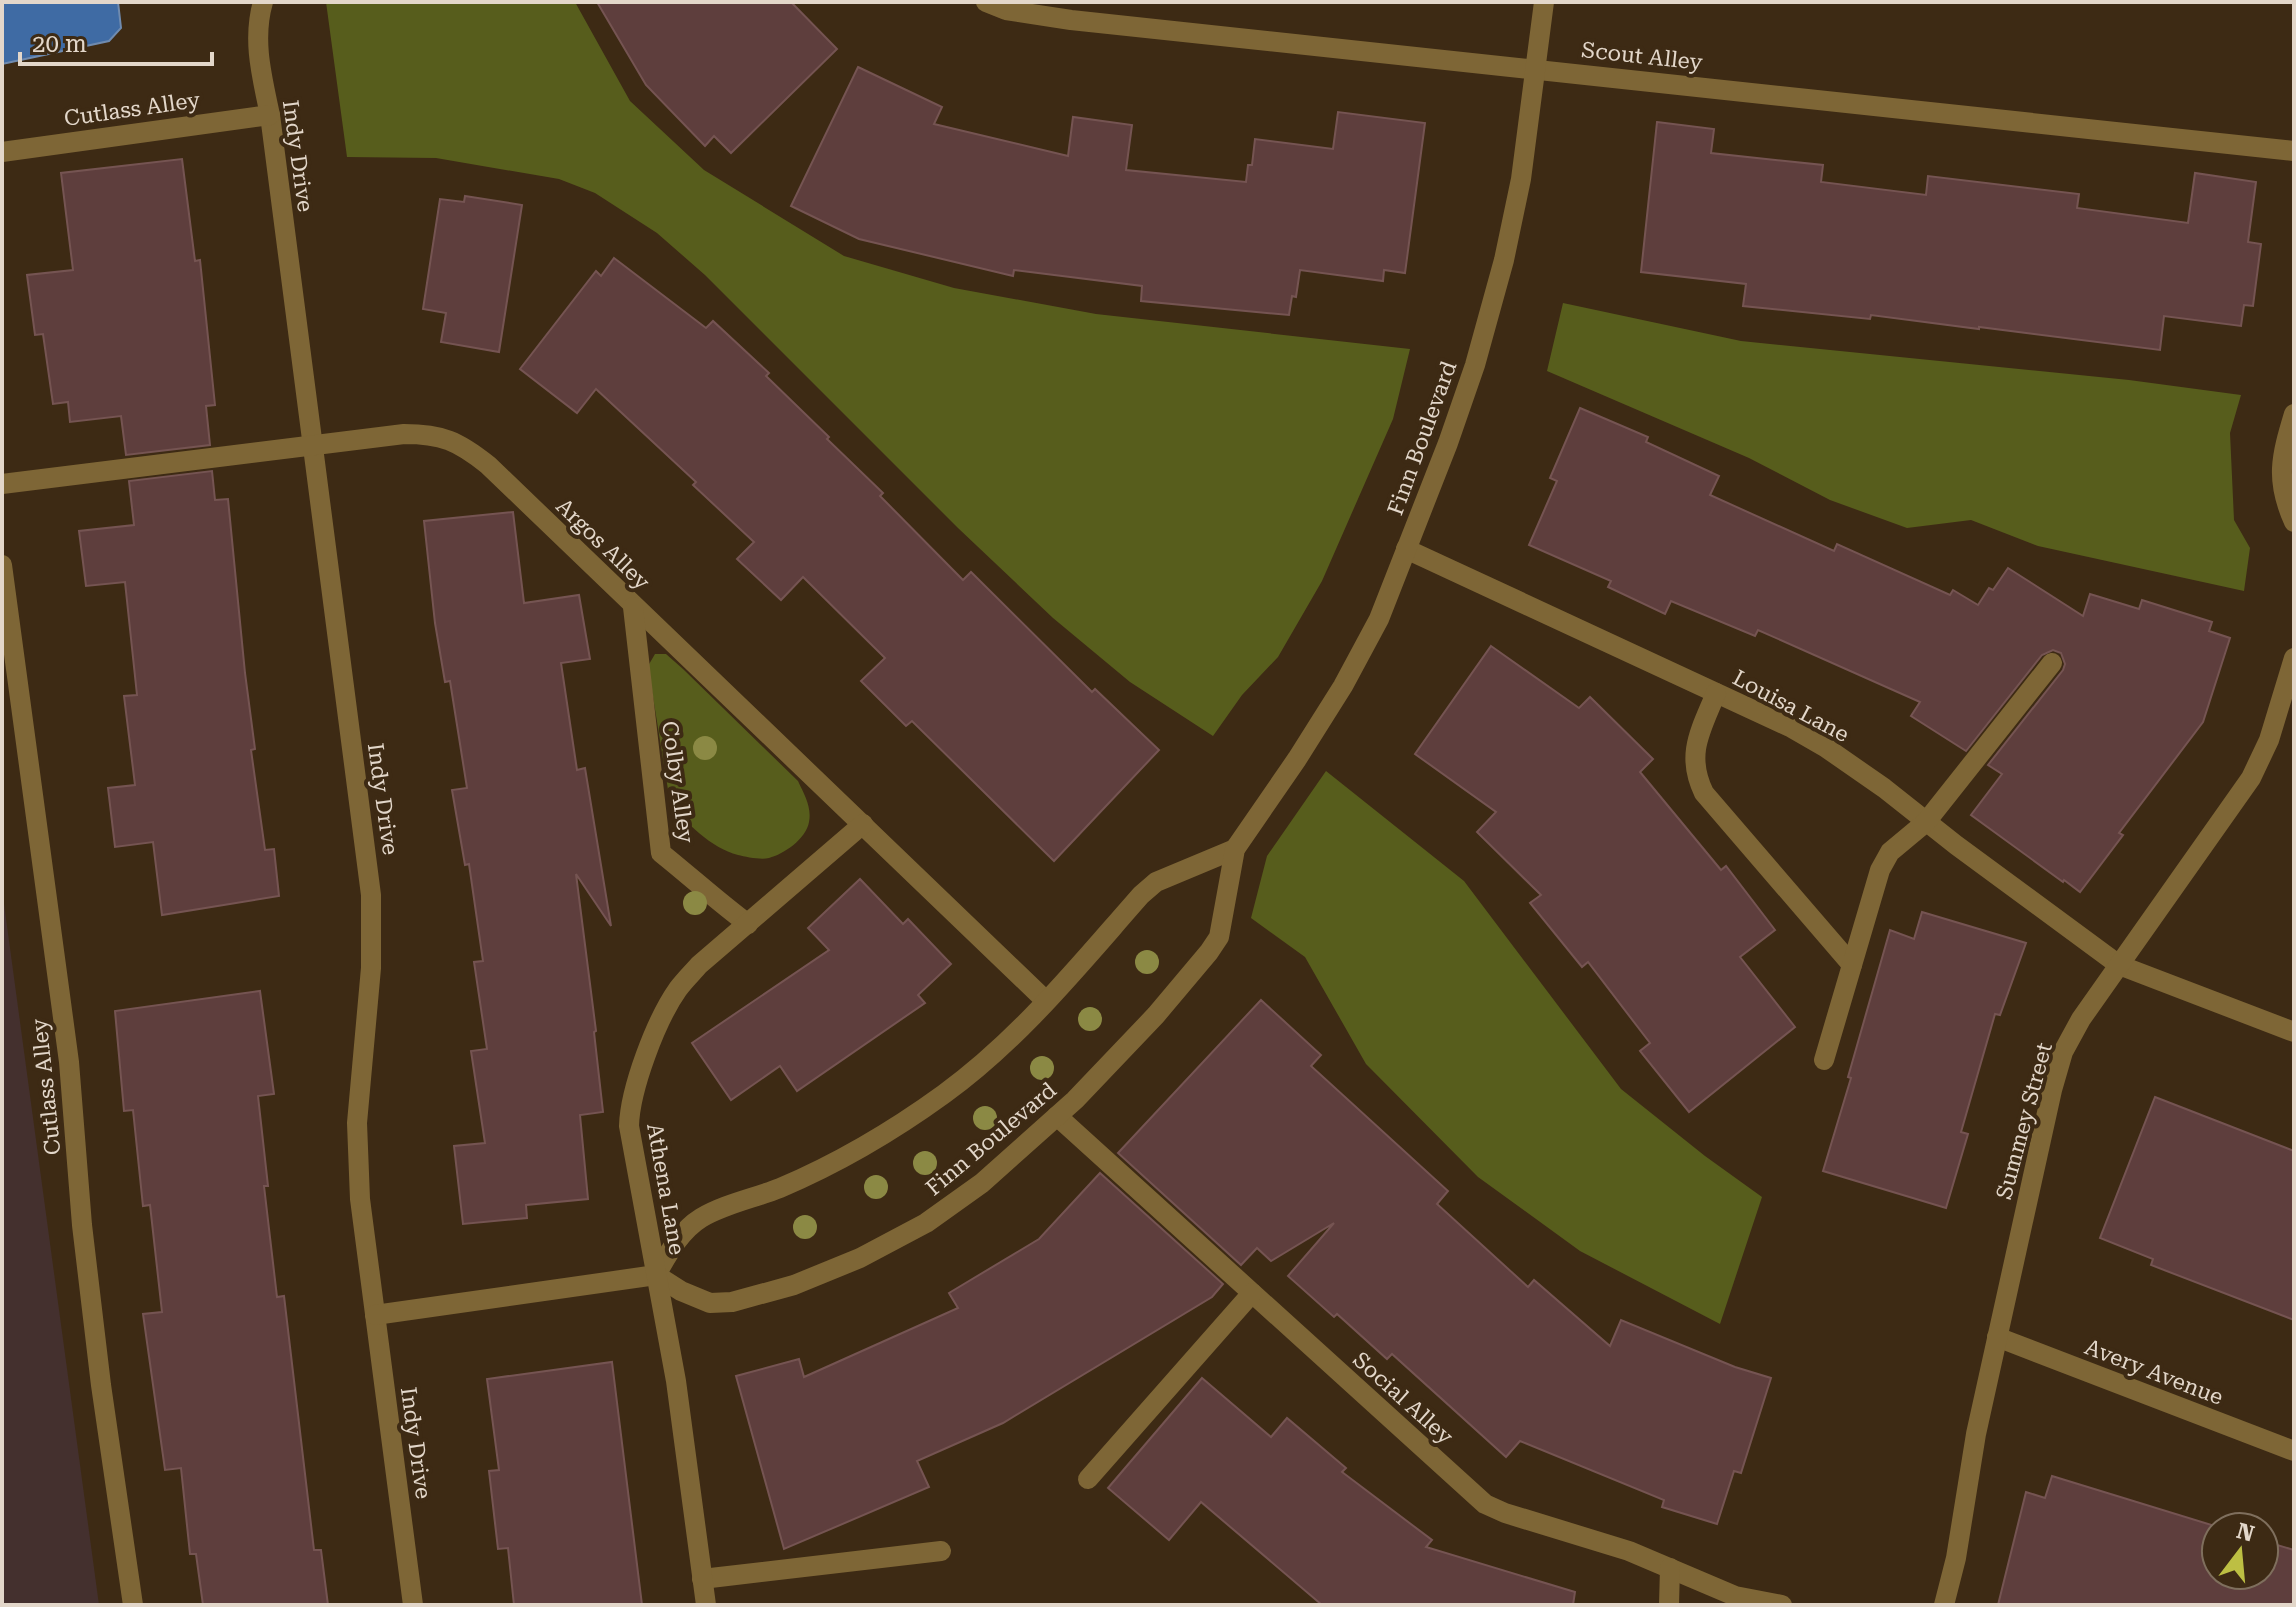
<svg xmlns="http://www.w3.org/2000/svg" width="2296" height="1607" font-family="'Roboto Serif',serif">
<rect width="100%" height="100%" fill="#3d2a14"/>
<path fill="#44302e" d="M2 889 99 1605H2Z"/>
<g fill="#575d1c">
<path d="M326 2H575L630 101 704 170 844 256 954 288 1096 314 1410 349 1393 419 1322 581 1278 657 1242 695 1213 736 1130 682 1053 618 958 528 705 275 657 233 595 193 559 179 436 158 347 157Z"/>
<path d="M1563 303 1741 341 2129 380 2241 395 2230 433 2234 520 2250 548 2244 591 2038 546 1971 520 1907 528 1830 500 1749 458 1547 371Z"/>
<path d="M655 654H666L683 669 798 781C804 794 812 807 809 822 806 839 784 854 769 858 761 860 746 857 738 855 711 848 686 823 670 802L648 666Z"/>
<path d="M1326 771 1464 881 1621 1089 1705 1156 1762 1197 1720 1324 1580 1251 1478 1177 1366 1064 1305 957 1251 918 1267 856Z"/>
</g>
<path fill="#3f6ba4" stroke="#708baf" stroke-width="2" d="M2 2H118L121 28 109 41 2 64Z"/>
<g fill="#5e3e3d" stroke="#755452" stroke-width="2">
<path d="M597 2H791L837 49 731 153 714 136 705 146 646 85Z"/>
<path d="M858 67 942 107 934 124 1068 156 1073 117 1132 125 1126 170 1246 182 1248 165H1252L1255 139 1333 149 1338 112 1425 123 1405 273 1384 270 1383 281 1300 270 1296 297 1292 296 1289 315 1141 301 1142 286 1014 270 1013 276 859 239 791 206Z"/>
<path d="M1657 122 1714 129 1711 153 1823 165 1821 182 1926 195 1928 176 2079 194 2077 208 2188 223 2195 173 2256 182 2248 242 2261 244 2253 306 2244 305 2241 326 2164 316 2160 350 1979 327V329L1871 315 1870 319 1743 306 1746 284 1641 272Z"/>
<path d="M182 159 195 261 200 260 215 405 206 406 210 445 126 455 121 416 70 422 68 402 53 404 43 334 35 335 27 275 73 270 61 173Z"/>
<path d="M465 196 522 205 499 352 441 342 446 313 423 309 440 199 464 202Z"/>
<path d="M614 258 706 328 713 321 769 373 766 376 829 437 827 439 883 493 880 496 963 580 971 572 1092 692 1095 689 1159 750 1054 861 912 721 906 726 861 681 885 658 803 577 781 600 737 559 754 542 693 485 696 482 596 389 577 413 520 369 596 271 601 276Z"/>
<path d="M1580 408 1648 437 1646 442 1719 476 1710 495 1834 551 1837 544 1950 595 1953 590 1978 605 1989 588 1993 590 2008 568 2083 616 2090 594 2139 609 2142 600 2212 622 2209 631 2230 638 2203 722 2119 833 2123 835 2080 892 2064 880 2063 882 1971 815 2002 774 1988 765 2063 670 2065 664 2061 653 2053 650 2042 655 1966 751 1911 716 1920 702 1758 630 1755 636 1671 601 1665 614 1608 587 1611 581 1529 545 1557 481 1550 478Z"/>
<path d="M212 471 215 500 228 499 245 673 255 749 251 750 265 850 274 849 279 896 162 915 153 842 115 847 108 788 135 785 124 696 137 695 125 582 86 586 79 531 134 525 129 481Z"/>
<path d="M513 512 524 603 579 595 590 659 561 663 577 770 585 768 611 926 576 874 596 1031 594 1032 603 1112 580 1115 588 1199 526 1205 527 1218 463 1224 454 1146 485 1143 471 1051 487 1049 474 962 483 961 469 864 465 865 452 790 467 788 450 681 445 682 435 623 424 521Z"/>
<path d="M1491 646 1579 708 1590 697 1653 759 1640 772 1721 870 1726 866 1775 930 1740 957 1795 1027 1689 1112 1640 1051 1650 1043 1588 962 1582 967 1530 903 1541 895 1477 832 1496 812 1415 754Z"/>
<path d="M860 879 903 924 908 919 951 964 918 995 925 1003 797 1091 780 1066 731 1100 692 1043 829 950 808 928Z"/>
<path d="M1922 912 2026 943 2000 1015 1995 1014 1961 1132 1968 1134 1946 1208 1823 1171 1851 1078 1848 1077 1890 930 1914 939Z"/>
<path d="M260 991 274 1094 258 1096 268 1186H264L277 1297 284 1296 314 1550H321L328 1605H203L196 1554H190L181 1468 165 1470 143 1314 162 1312 150 1205 143 1206 133 1110 124 1111 115 1011Z"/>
<path d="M1261 1000 1321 1055 1311 1066 1448 1191 1437 1204 1528 1287 1534 1280 1610 1346 1621 1320 1735 1367 1771 1378 1741 1473 1734 1471 1717 1524 1662 1507 1664 1500 1520 1441 1506 1457 1392 1354 1387 1359 1337 1314 1334 1317 1288 1276 1334 1223 1271 1261 1257 1248 1241 1265 1118 1153Z"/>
<path d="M2155 1097 2294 1151V1320L2151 1265 2153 1259 2100 1238Z"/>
<path d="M1100 1173 1223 1284 1212 1297 1003 1423 917 1461 929 1487 784 1549 736 1376 799 1359 804 1377 958 1308 949 1293 1039 1239Z"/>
<path d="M612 1362 642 1605H514L508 1548 498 1549 489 1471 499 1470 487 1379Z"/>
<path d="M1202 1378 1271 1437 1287 1418 1346 1468 1342 1472 1432 1540 1426 1547 1575 1592 1573 1605H1322L1201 1502 1169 1540 1108 1488Z"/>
<path d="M2052 1476 2218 1527H2216V1575H2264V1541L2294 1550V1605H1998L2026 1492 2045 1498Z"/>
</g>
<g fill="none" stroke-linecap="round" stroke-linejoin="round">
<g stroke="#7e6636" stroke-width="20">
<path d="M263 2C252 40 262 77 270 115L371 895V968L357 1123 360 1199 413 1605"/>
<path d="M986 2 1006 10 1071 20 2294 151"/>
<path d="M2 152 270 115"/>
<path d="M2294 414C2281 457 2275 480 2294 522"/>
<path d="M2 484 404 434C442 434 458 441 488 465L1046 1001"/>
<path d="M1406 549 1792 728 1825 747 1884 788 1956 845 2119 965 2294 1032"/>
<path d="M2 565 69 1062 82 1225 101 1385 133 1605"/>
<path d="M633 607 661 853C691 877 717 901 748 924"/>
<path d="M1716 693C1701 730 1685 754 1704 793L1852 965"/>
<path d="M1824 1060 1880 870 1890 852 1926 822 2052 663"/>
<path d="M1057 1116 1485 1504 1505 1513 1629 1551 1735 1596 1782 1605"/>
<path d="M656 1275C668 1254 680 1231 701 1218 724 1204 755 1198 780 1188 839 1163 893 1131 944 1094 1020 1039 1080 964 1141 895L1156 882 1235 849"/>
<path d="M375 1315 656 1275 681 1291 710 1303 732 1302 794 1285 860 1258 926 1223 982 1183 1075 1100 1156 1015 1209 952 1219 937 1235 849 1297 759 1343 686 1379 619 1448 443 1475 365 1504 260 1521 179 1544 2"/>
<path d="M1997 1337 2294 1451"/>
<path d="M1088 1479 1252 1293"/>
<path d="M702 1579 941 1551"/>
<path d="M706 1605 676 1381 629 1126C630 1089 656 1020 678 989 684 981 692 973 699 965L863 824"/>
<path d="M1669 1605 1670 1568"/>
<path d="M1944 1605 1956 1558 1976 1434 2052 1090 2063 1052 2081 1019 2251 778 2269 740 2294 658"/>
</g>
</g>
<g fill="#8b8944">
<circle cx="705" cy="748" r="12"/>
<circle cx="695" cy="903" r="12"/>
<circle cx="1147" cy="962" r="12"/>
<circle cx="1090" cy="1019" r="12"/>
<circle cx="1042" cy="1068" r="12"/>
<circle cx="985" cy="1118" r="12"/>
<circle cx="925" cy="1163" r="12"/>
<circle cx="876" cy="1187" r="12"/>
<circle cx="805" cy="1227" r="12"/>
</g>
<g text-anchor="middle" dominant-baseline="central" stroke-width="8" stroke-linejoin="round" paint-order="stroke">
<g font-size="22" fill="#e3d7ca" stroke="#3d2a14">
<text transform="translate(1642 56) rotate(6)">Scout Alley</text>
<text transform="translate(132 109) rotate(-8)">Cutlass Alley</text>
<text transform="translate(298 156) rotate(82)">Indy Drive</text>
<text transform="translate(1422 438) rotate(-70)">Finn Boulevard</text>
<text transform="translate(603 544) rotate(44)">Argos Alley</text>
<text transform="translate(1791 706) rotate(28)">Louisa Lane</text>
<text transform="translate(678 782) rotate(82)">Colby Alley</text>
<text transform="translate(383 799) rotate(82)">Indy Drive</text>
<text transform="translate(46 1087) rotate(-96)">Cutlass Alley</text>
<text transform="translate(2024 1121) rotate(-75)">Summey Street</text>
<text transform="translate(991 1139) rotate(-40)">Finn Boulevard</text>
<text transform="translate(666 1189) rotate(80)">Athena Lane</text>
<text transform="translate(2154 1372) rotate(21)">Avery Avenue</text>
<text transform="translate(1403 1398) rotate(42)">Social Alley</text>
<text transform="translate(416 1443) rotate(82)">Indy Drive</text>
</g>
</g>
<rect width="2296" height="1607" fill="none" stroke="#e3d7ca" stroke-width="8"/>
<g transform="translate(2240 1551) rotate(16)"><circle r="38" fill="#3d2a14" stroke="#7f6f5d" stroke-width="2"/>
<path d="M0-6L14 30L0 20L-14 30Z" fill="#bdbf43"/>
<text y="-12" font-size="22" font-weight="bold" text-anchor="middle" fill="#e3d7ca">N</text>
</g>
<path d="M20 52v12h192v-12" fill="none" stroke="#e3d7ca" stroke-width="4"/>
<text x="32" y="52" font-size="24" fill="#e3d7ca" stroke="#3d2a14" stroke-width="6" paint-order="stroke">20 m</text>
</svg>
